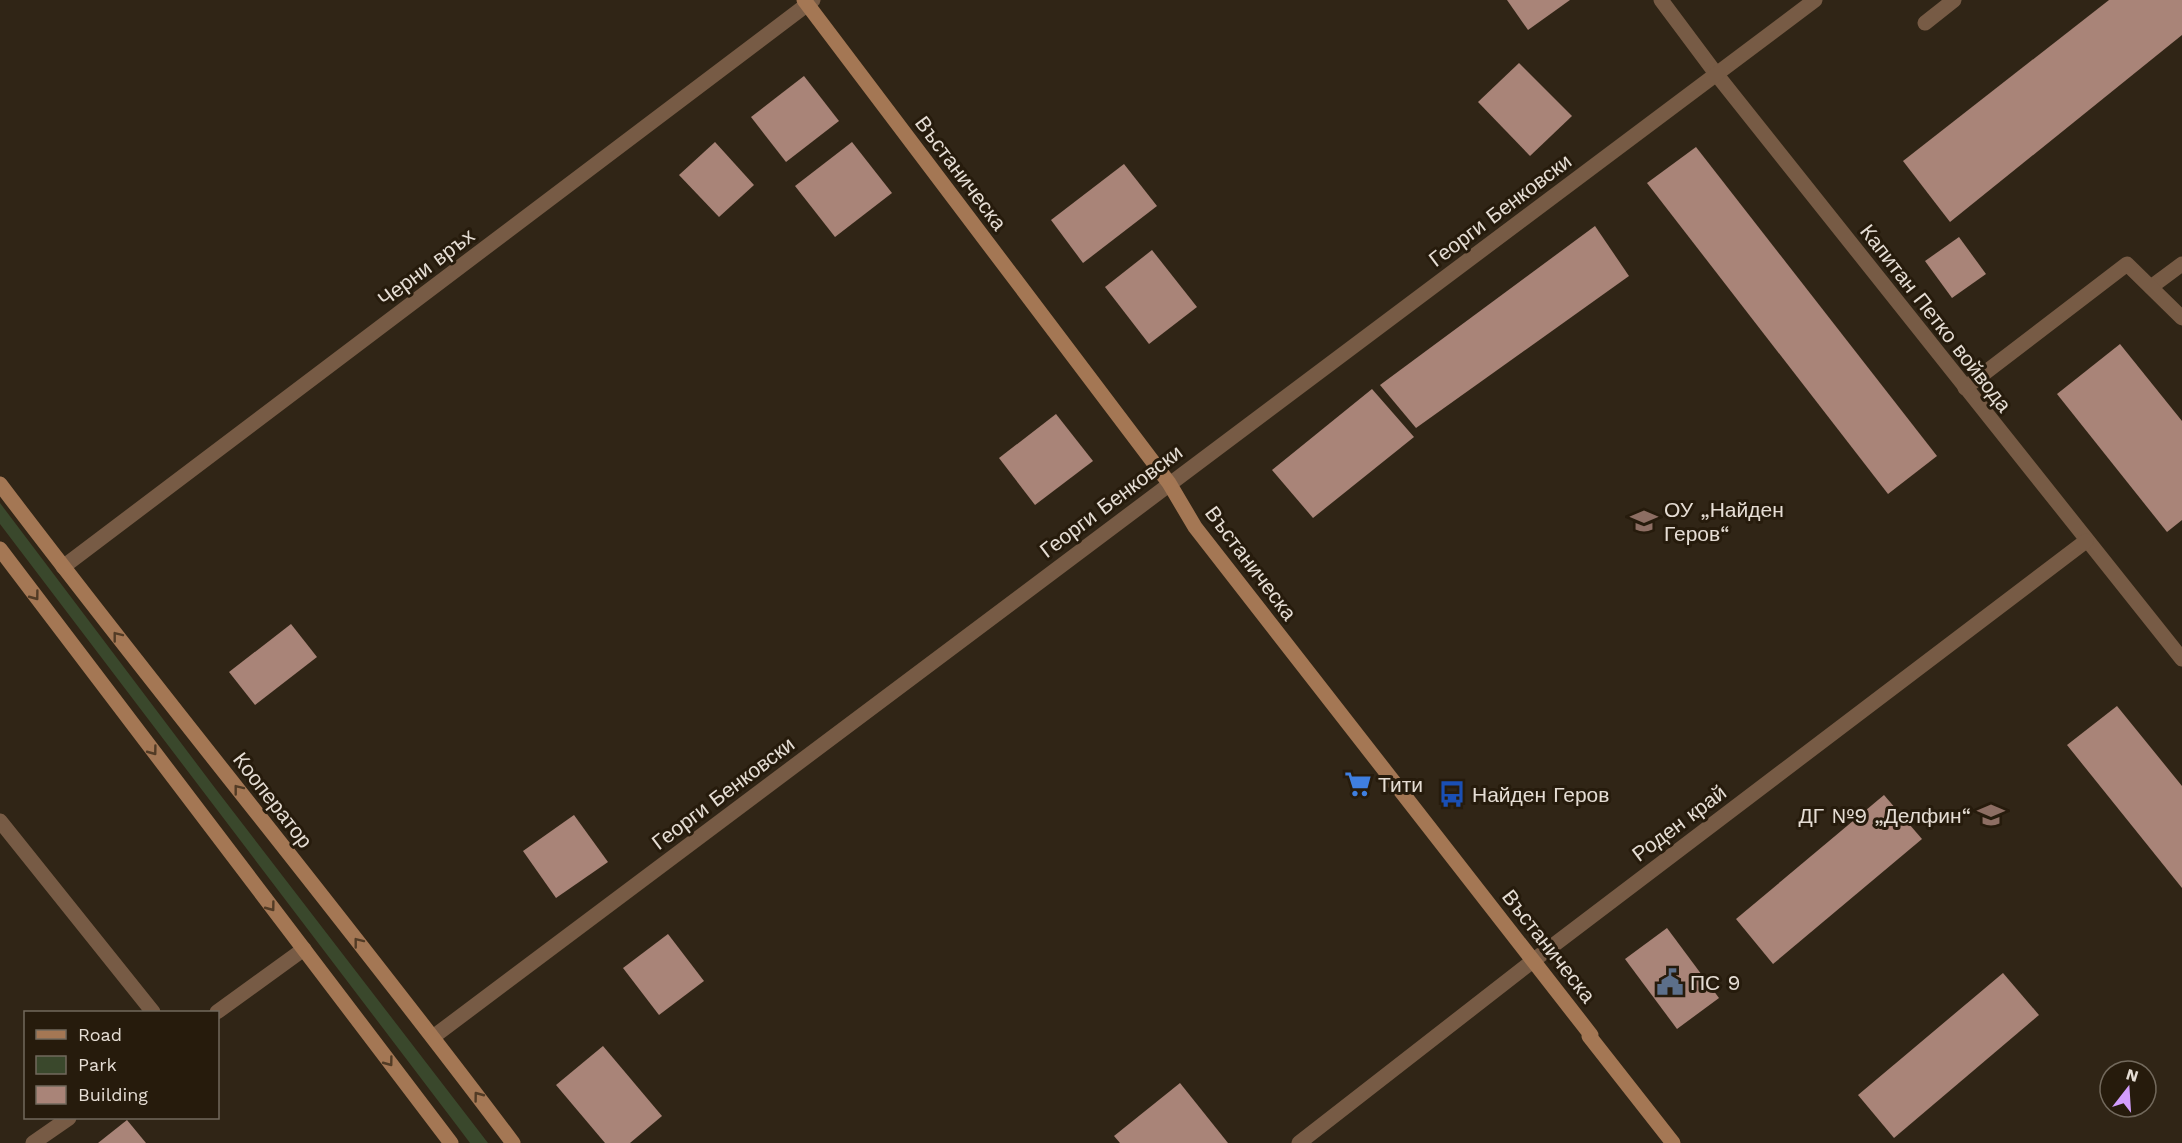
<svg xmlns="http://www.w3.org/2000/svg" width="2182" height="1143" font-family="'Work Sans',sans-serif">
<rect width="100%" height="100%" fill="#302516"/>
<path fill="#3a482c" d="M0 503 215 788 488 1143H470L458 1127 0 524Z"/>
<g fill="#a98478">
<path d="M1507 0H1570L1528 30Z"/>
<path d="M2109 0H2182V35L1950 222 1903 161Z"/>
<path d="M1519 63 1572 116 1530 156 1478 102Z"/>
<path d="M804 76 839 121 786 162 751 117Z"/>
<path d="M715 142 754 185 719 217 679 175Z"/>
<path d="M852 142 892 193 835 237 795 186Z"/>
<path d="M1696 147 1937 456 1888 494 1647 183Z"/>
<path d="M1124 164 1157 206 1083 263 1051 220Z"/>
<path d="M1595 226 1629 276 1416 428 1380 385Z"/>
<path d="M1959 237 1986 274 1952 298 1925 261Z"/>
<path d="M1152 250 1197 307 1149 344 1105 287Z"/>
<path d="M2120 344 2182 421V520L2167 532 2057 394Z"/>
<path d="M1372 389 1414 437 1313 518 1272 470Z"/>
<path d="M1056 414 1093 461 1035 505 999 458Z"/>
<path d="M291 624 317 657 255 705 229 672Z"/>
<path d="M2117 706 2182 786V888L2067 745Z"/>
<path d="M1884 795 1922 839 1773 964 1736 919Z"/>
<path d="M574 815 608 862 556 898 523 851Z"/>
<path d="M1667 928 1719 998 1677 1029 1625 959Z"/>
<path d="M668 934 704 981 659 1015 623 968Z"/>
<path d="M2003 973 2039 1015 1894 1138 1858 1095Z"/>
<path d="M603 1046 662 1116 630 1143H605L556 1085Z"/>
<path d="M1180 1083 1228 1143H1120L1114 1136Z"/>
<path d="M127 1120 146 1143H98Z"/>
</g>
<g fill="none" stroke-linecap="round" stroke-linejoin="round">
<g stroke="#775b45" stroke-width="15">
<path d="M1925 23 1954 0"/>
<path d="M2151 287 2182 264"/>
<path d="M1965 388 2127 264 2182 318"/>
<path d="M0 821 153 1012"/>
<path d="M217 1012 304 949"/>
<path d="M33 1143 69 1118"/>
</g>
<g stroke="#775b45" stroke-width="15">
<path d="M1661 0 1717 75 2182 659"/>
<path d="M63 567 813 0"/>
<path d="M433 1037 1815 0"/>
<path d="M1299 1143 1534 960 2086 541"/>
</g>
<g stroke="#a47754" stroke-width="15">
<path d="M804 0 1169 483 1195 527 1591 1035 1589 1036 1673 1143"/>
<path d="M0 484C168 706 346 920 513 1143"/>
<path d="M0 549 451 1143"/>
</g>
</g>
<defs><path id="oneway-chevron" d="M-2-3.5L2.5 0L-2 3.5" fill="none" stroke-width="1.6" stroke-linecap="round" stroke-linejoin="round" transform="scale(1.5)"/></defs>
<g stroke="#523b25">
<use href="#oneway-chevron" transform="translate(35 596) rotate(53)"/>
<use href="#oneway-chevron" transform="translate(117 636) rotate(-128)"/>
<use href="#oneway-chevron" transform="translate(153 751) rotate(53)"/>
<use href="#oneway-chevron" transform="translate(238 789) rotate(-128)"/>
<use href="#oneway-chevron" transform="translate(271 907) rotate(53)"/>
<use href="#oneway-chevron" transform="translate(358 942) rotate(-128)"/>
<use href="#oneway-chevron" transform="translate(389 1062) rotate(53)"/>
<use href="#oneway-chevron" transform="translate(478 1096) rotate(-127)"/>
</g>
<defs>
<symbol id="school-bare" viewBox="-9 -9 18 18"><path d="M0-5L7-2L0 1L-7-2ZM-4 1L0 2.5L4 1V4Q0 6-4 4Z" fill="#8d6e63" stroke="#261b0c" stroke-width="2.5" paint-order="stroke"/></symbol>
<symbol id="supermarket-bare" viewBox="-9 -9 18 18"><path d="M-6-5.5h2.5l.6 2H6L4.5 2H-2.5L-4.4-4H-6ZM-1.5 3.2a1.3 1.3 0 1 0 .1 0ZM3 3.2a1.3 1.3 0 1 0 .1 0Z" fill="#3f7fe0" stroke="#261b0c" stroke-width="2.5" paint-order="stroke"/></symbol>
<symbol id="bus-bare" viewBox="-9 -9 18 18"><path d="M-5-6H5V4H4V6H2V4H-2V6H-4V4H-5ZM-3.5-4V0h7V-4ZM-3.5 1.2v1.5H-2V1.2ZM2 1.2v1.5H3.5V1.2Z" fill="#1a4fb4" stroke="#261b0c" stroke-width="2.5" paint-order="stroke"/></symbol>
<symbol id="civic-bare" viewBox="-9 -9 18 18"><path d="M-.6-6.5H3V-4.5H.6V-3L4-1V1h2V6H-6V1h2V-1L-.6-3ZM-1.2 2.5V6h2.4V2.5Z" fill="#5c6f8a" stroke="#261b0c" stroke-width="2.5" paint-order="stroke"/></symbol>
</defs>
<g fill-rule="evenodd">
<use href="#school-bare" x="1625" y="502" width="38" height="38"/>
<use href="#supermarket-bare" x="1339" y="765" width="38" height="38"/>
<use href="#bus-bare" x="1433" y="775" width="38" height="38"/>
<use href="#school-bare" x="1972" y="796" width="38" height="38"/>
<use href="#civic-bare" x="1651" y="963" width="38" height="38"/>
</g>
<g text-anchor="middle" dominant-baseline="central" stroke-width="6" stroke-linejoin="round" paint-order="stroke">
<g font-size="21" fill="#e5ddd4" stroke="#261b0c">
<text transform="translate(961 173) rotate(53)">Въстаническа</text>
<text transform="translate(1500 210) rotate(-37)">Георги Бенковски</text>
<text transform="translate(426 267) rotate(-37)">Черни връх</text>
<text transform="translate(1936 318) rotate(52)">Капитан Петко войвода</text>
<text transform="translate(1111 501) rotate(-37)">Георги Бенковски</text>
<text transform="translate(1251 563) rotate(53)">Въстаническа</text>
<text transform="translate(723 793) rotate(-37)">Георги Бенковски</text>
<text transform="translate(273 800) rotate(52)">Кооператор</text>
<text transform="translate(1679 823) rotate(-37)">Роден край</text>
<text transform="translate(1549 946) rotate(52)">Въстаническа</text>
</g>
<g font-size="21" fill="#e5ddd4" stroke="#261b0c" text-anchor="start">
<text x="1664" y="509">ОУ „Найден<tspan x="1664" dy="24">Геров“</tspan></text>
<text x="1378" y="784">Тити</text>
<text x="1472" y="794">Найден Геров</text>
<text x="1971" y="815" text-anchor="end">ДГ №9 „Делфин“</text>
<text x="1690" y="982">ПС 9</text>
</g>
</g>
<rect x="24" y="1011" width="195" height="108" fill="#261b0c" stroke="#72695c" stroke-width="1.5"/>
<rect x="36" y="1030" width="30" height="9" fill="#a47754" stroke="#72695c" stroke-width="1.5"/>
<text x="78" y="1041" font-size="18" fill="#e5ddd4">Road</text>
<rect x="36" y="1056" width="30" height="18" fill="#3a482c" stroke="#72695c" stroke-width="1.5"/>
<text x="78" y="1071" font-size="18" fill="#e5ddd4">Park</text>
<rect x="36" y="1086" width="30" height="18" fill="#a98478" stroke="#72695c" stroke-width="1.5"/>
<text x="78" y="1101" font-size="18" fill="#e5ddd4">Building</text>
<g transform="translate(2128 1089) rotate(17)"><circle r="28" fill="#261b0c" stroke="#72695c" stroke-width="1.5"/>
<path d="M0-4.5L10 22L0 15L-10 22Z" fill="#d29dfd"/>
<text y="-9" font-size="16" font-weight="bold" text-anchor="middle" fill="#e5ddd4">N</text>
</g>
</svg>
